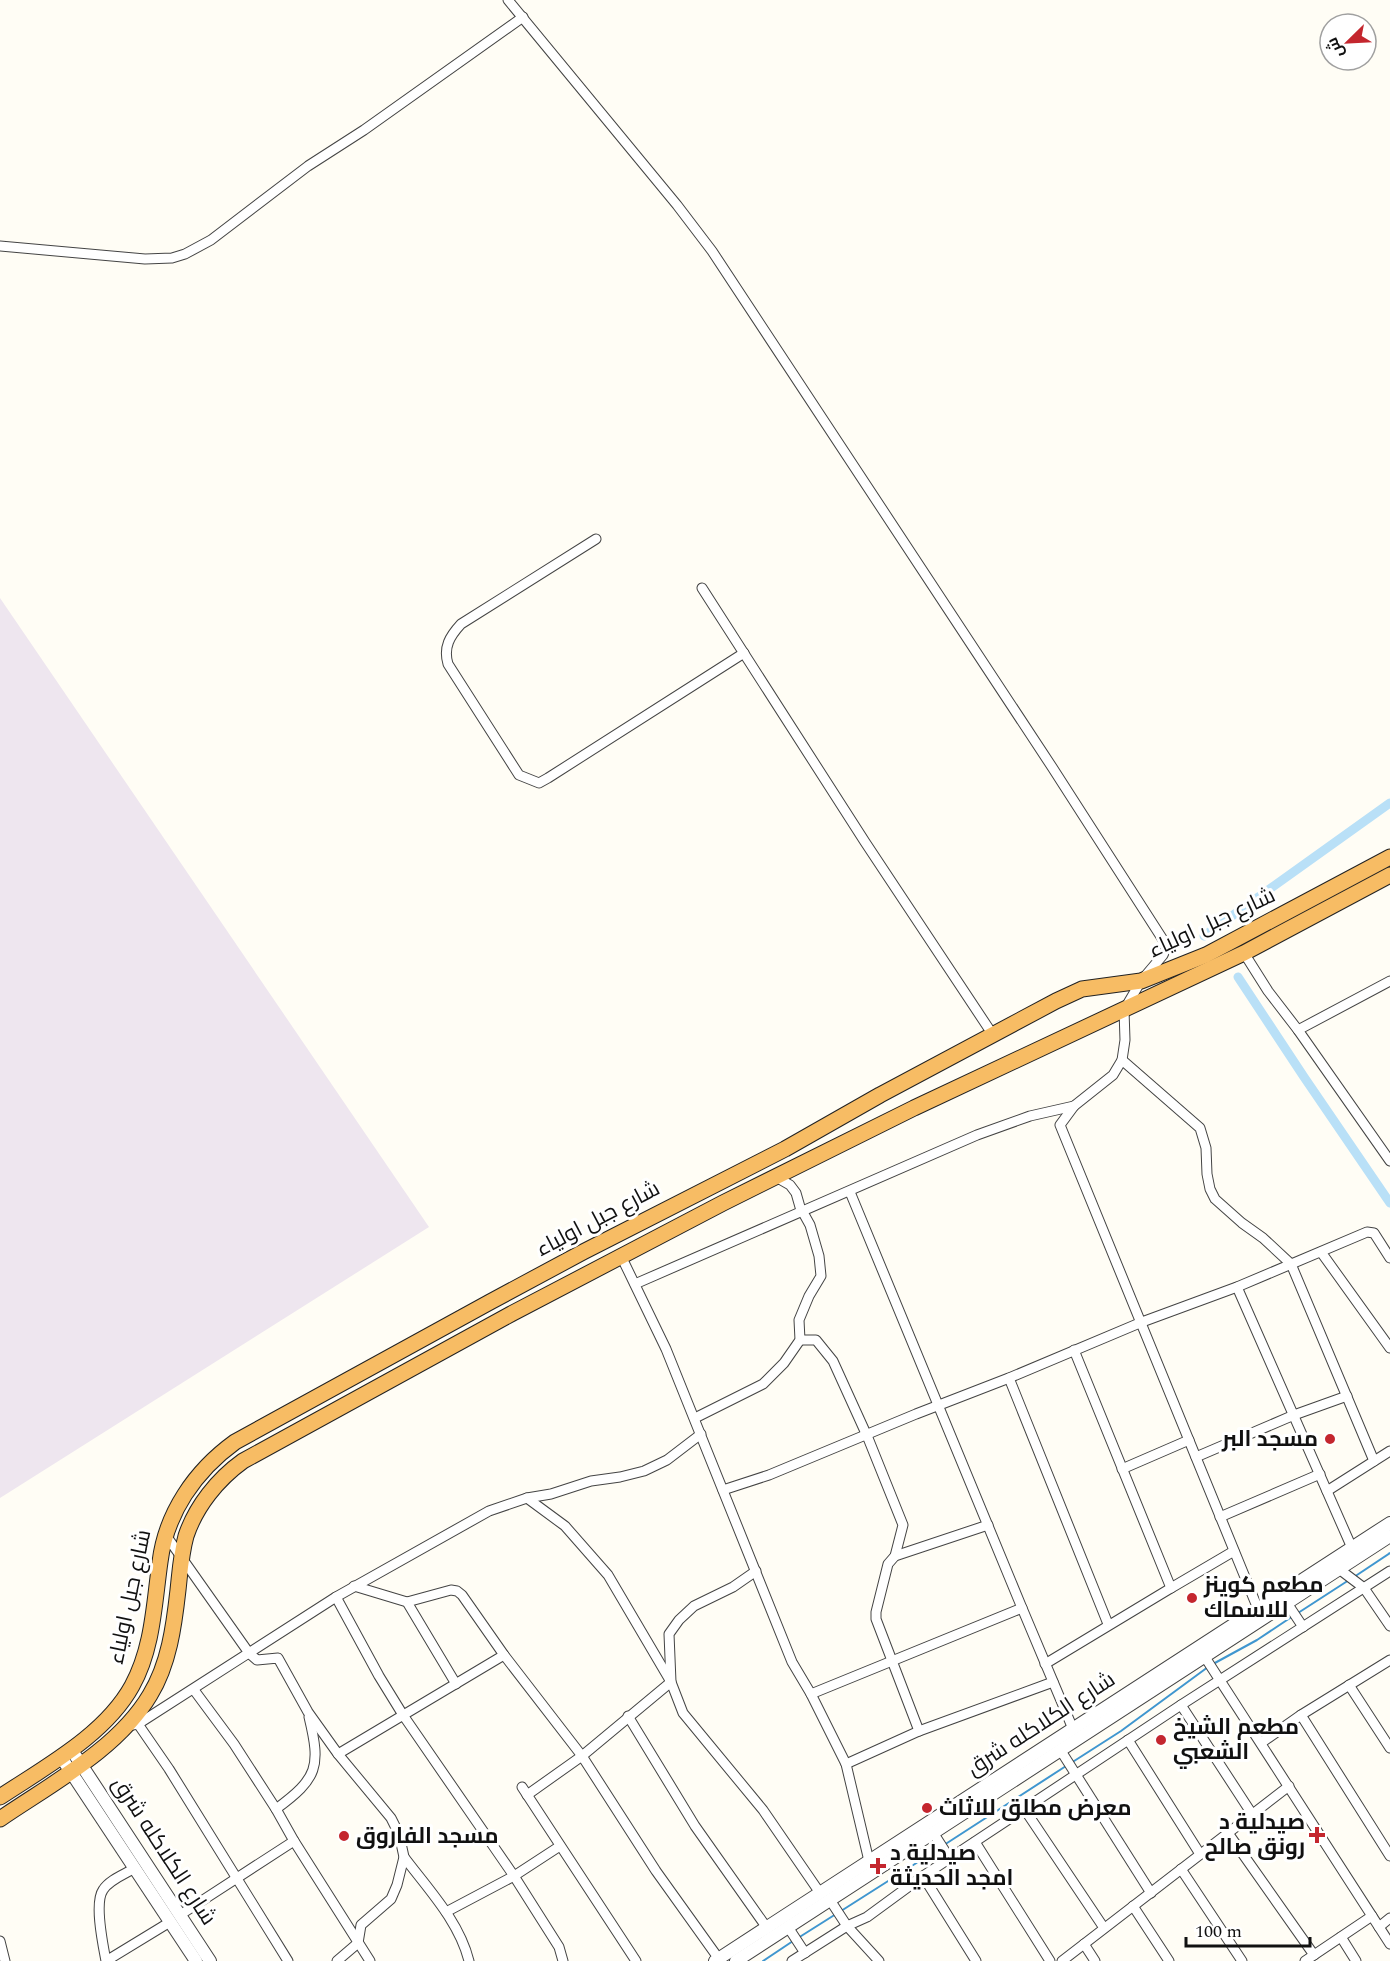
<svg xmlns="http://www.w3.org/2000/svg" width="1390" height="1961" font-family="Spectral,Cairo,serif">
<rect width="100%" height="100%" fill="#fffdf5"/>
<path fill="#eee6ef" d="M0 598 429 1227 0 1498Z"/>
<g fill="none" stroke-linecap="round" stroke-linejoin="round">
<g stroke="#3f96cf" stroke-width="2">
<path d="M1354 1577 1390 1553"/>
<path d="M1298 1613 1349 1580"/>
<path d="M1213 1664 1257 1640 1293 1616"/>
<path d="M1071 1763 1121 1731 1208 1667"/>
<path d="M944 1845 1066 1766"/>
<path d="M841 1911 940 1848"/>
<path d="M798 1938 836 1914"/>
<path d="M763 1961 793 1941"/>
</g>
<g stroke="#b9e0f7" stroke-width="9">
<path d="M1204 936 1390 803"/>
<path d="M1238 977 1304 1077 1390 1203"/>
</g>
<defs>
<g id="minor">
<path d="M508 0 677 205 712 251 1052 767 1167 946 1163 955 1141 981 1124 1010 1125 1040 1122 1060 1113 1075 1074 1106 1060 1125 1258 1609"/>
<path d="M0 246 145 259 172 258 185 254 211 240 308 166 364 130 523 17"/>
<path d="M596 539 461 624C450 636 443 647 448 664L519 775 539 783 548 778 744 653"/>
<path d="M702 588 865 842 993 1035"/>
<path d="M1244 953 1268 991 1298 1030 1390 1161"/>
<path d="M1298 1030 1390 981"/>
<path d="M1122 1060 1200 1128 1206 1148 1207 1174 1210 1189 1215 1199 1242 1223 1263 1238 1291 1264 1374 1461"/>
<path d="M850 1192 1022 1608 1073 1729"/>
<path d="M1321 1252 1390 1348"/>
<path d="M621 1256 666 1349 792 1662 811 1694 846 1764 869 1861"/>
<path d="M635 1284 977 1135 1030 1116 1074 1106"/>
<path d="M1237 1287 1352 1548"/>
<path d="M800 1340H816L833 1361 868 1438 903 1525 895 1556"/>
<path d="M1009 1378 1108 1624"/>
<path d="M695 1418 763 1384 784 1363 800 1340 799 1320 809 1296 821 1276 819 1256 810 1225 800 1207 796 1193 790 1185 776 1177"/>
<path d="M1196 1457 1294 1415 1347 1396"/>
<path d="M1122 1469 1189 1440"/>
<path d="M723 1490 769 1475 916 1414 1009 1378 1142 1322 1237 1287 1367 1232 1374 1233 1390 1258"/>
<path d="M1327 1491 1390 1451"/>
<path d="M527 1498 565 1526 608 1575 671 1682 683 1713 763 1810 820 1893"/>
<path d="M1220 1517 1320 1474"/>
<path d="M165 1534 249 1653 257 1660 278 1658 308 1712 338 1754 391 1818 399 1834 404 1857 397 1885 391 1899 361 1925 358 1943 337 1961"/>
<path d="M1339 1569 1364 1588 1390 1626"/>
<path d="M354 1586 407 1602 456 1684"/>
<path d="M1171 1588 1234 1551"/>
<path d="M336 1597 379 1676 403 1715 514 1876 559 1947 563 1961"/>
<path d="M407 1602 451 1590 457 1591 462 1595 504 1655 582 1756 656 1871 719 1959"/>
<path d="M1287 1603 1303 1627"/>
<path d="M1201 1651 1390 1944"/>
<path d="M1045 1664 1171 1588 1074 1350"/>
<path d="M1349 1685 1390 1748"/>
<path d="M194 1690 234 1744 276 1809"/>
<path d="M811 1694 1022 1608"/>
<path d="M1181 1705 1252 1814"/>
<path d="M1301 1715 1390 1856"/>
<path d="M628 1716 695 1826 767 1928"/>
<path d="M309 1717C321 1767 318 1778 276 1809L294 1841 370 1961"/>
<path d="M138 1724 169 1769 288 1961"/>
<path d="M127 1726 138 1724 336 1597 489 1511 527 1498 551 1494 591 1481 620 1477 644 1471 667 1460 701 1434"/>
<path d="M919 1731 876 1619V1612L888 1564 895 1556 988 1525"/>
<path d="M1128 1740 1200 1854"/>
<path d="M1261 1743 1301 1715 1390 1660"/>
<path d="M1061 1751 1151 1893"/>
<path d="M338 1754 504 1655"/>
<path d="M846 1764 919 1731 1053 1682"/>
<path d="M522 1787 636 1961"/>
<path d="M527 1795 582 1756 671 1682 669 1634 679 1620 694 1606 733 1587 756 1571"/>
<path d="M1025 1810 1104 1928"/>
<path d="M1228 1833 1314 1955"/>
<path d="M934 1834 950 1859"/>
<path d="M975 1842 1050 1961"/>
<path d="M404 1857C428 1889 459 1921 469 1961"/>
<path d="M135 1868C125 1874 109 1880 103 1890 94 1903 103 1945 106 1961L170 1922"/>
<path d="M1181 1869 1242 1961"/>
<path d="M923 1876 976 1961"/>
<path d="M830 1900 847 1926 879 1961"/>
<path d="M1133 1906 1169 1961"/>
<path d="M446 1912 514 1876 560 1846"/>
<path d="M180 1915 294 1841"/>
<path d="M788 1927 805 1953"/>
<path d="M1379 1927 1390 1918"/>
<path d="M1341 1937 1356 1961"/>
<path d="M0 1941 5 1961"/>
<path d="M1084 1944 1095 1961"/>
<path d="M792 1961 847 1926 867 1917 923 1876 1181 1705 1390 1571"/>
<path d="M1062 1961 1289 1786"/>
<path d="M1305 1961 1372 1916"/>
</g>
<g id="tertiary">
<path d="M71 1749 210 1961"/>
<path d="M61 1757 196 1961"/>
<path d="M715 1961 1390 1523"/>
<path d="M736 1961 1390 1536"/>
</g>
<g id="trunk">
<path d="M0 1797C45 1767 105 1735 132 1686 153 1648 154 1604 160 1562 166 1513 195 1471 235 1442L490 1302 583 1252 785 1149 880 1095 1056 1001 1082 989 1141 981 1206 955 1390 857"/>
<path d="M0 1819C51 1784 118 1749 150 1695 169 1664 174 1626 178 1590 180 1572 181 1554 186 1536 196 1506 218 1479 243 1461L511 1314 723 1203 914 1108 1244 953 1390 875"/>
</g>
</defs>
<use href="#minor" stroke="#444" stroke-width="11"/>
<use href="#tertiary" stroke="#444" stroke-width="14"/>
<use href="#trunk" stroke="#222" stroke-width="17"/>
<use href="#minor" stroke="#fff" stroke-width="9"/>
<use href="#tertiary" stroke="#fff" stroke-width="12"/>
<use href="#trunk" stroke="#f7bc64" stroke-width="15"/>
</g>
<g fill="#c4262e" stroke="#fff" stroke-width="2">
<circle cx="1330" cy="1439" r="6"/>
<circle cx="1192" cy="1598" r="6"/>
<circle cx="1161" cy="1740" r="6"/>
<circle cx="927" cy="1808" r="6"/>
<path d="M1314 1826h6v6h6v6h-6v6h-6v-6h-6v-6h6z"/>
<circle cx="344" cy="1836" r="6"/>
<path d="M875 1857h6v6h6v6h-6v6h-6v-6h-6v-6h6z"/>
</g>
<g text-anchor="middle" dominant-baseline="central" stroke-width="6" stroke-linejoin="round" paint-order="stroke">
<g font-size="22" fill="#111" stroke="#fff">
<text transform="translate(1212 923) rotate(-25)">شارع جبل اولياء</text>
<text transform="translate(598 1219) rotate(-28)">شارع جبل اولياء</text>
<text transform="translate(130 1597) rotate(-78)">شارع جبل اولياء</text>
<text transform="translate(1041 1724) rotate(-33)">شارع الكلاكله شرق</text>
<text transform="translate(164 1851) rotate(57)">شارع الكلاكله شرق</text>
</g>
<g font-size="22" font-weight="bold" fill="#111" stroke="#fff" text-anchor="start">
<text x="1318" y="1439" text-anchor="end">مسجد البر</text>
<text x="1204" y="1585">مطعم كوينز<tspan x="1204" dy="25">للاسماك</tspan></text>
<text x="1173" y="1727">مطعم الشيخ<tspan x="1173" dy="25">الشعبي</tspan></text>
<text x="939" y="1808">معرض مطلق للاثاث</text>
<text x="1305" y="1822" text-anchor="end">صيدلية د<tspan x="1305" dy="25">رونق صالح</tspan></text>
<text x="356" y="1836">مسجد الفاروق</text>
<text x="890" y="1853">صيدلية د<tspan x="890" dy="25">امجد الحديثة</tspan></text>
</g>
</g>
<g transform="translate(1348 42) rotate(246)"><circle r="28" fill="#ffffff" stroke="#a0a0a0" stroke-width="1.5"/>
<path d="M0-4.5L10 22L0 15L-10 22Z" fill="#c4262e"/>
<text y="-9" font-size="16" font-weight="bold" text-anchor="middle" fill="#111111">ش</text>
</g>
<path d="M1186 1937v9h124v-9" fill="none" stroke="#111111" stroke-width="3"/>
<text x="1195" y="1937" font-size="18" fill="#111111" stroke="#ffffff" stroke-width="4.5" paint-order="stroke">100 m</text>
</svg>
